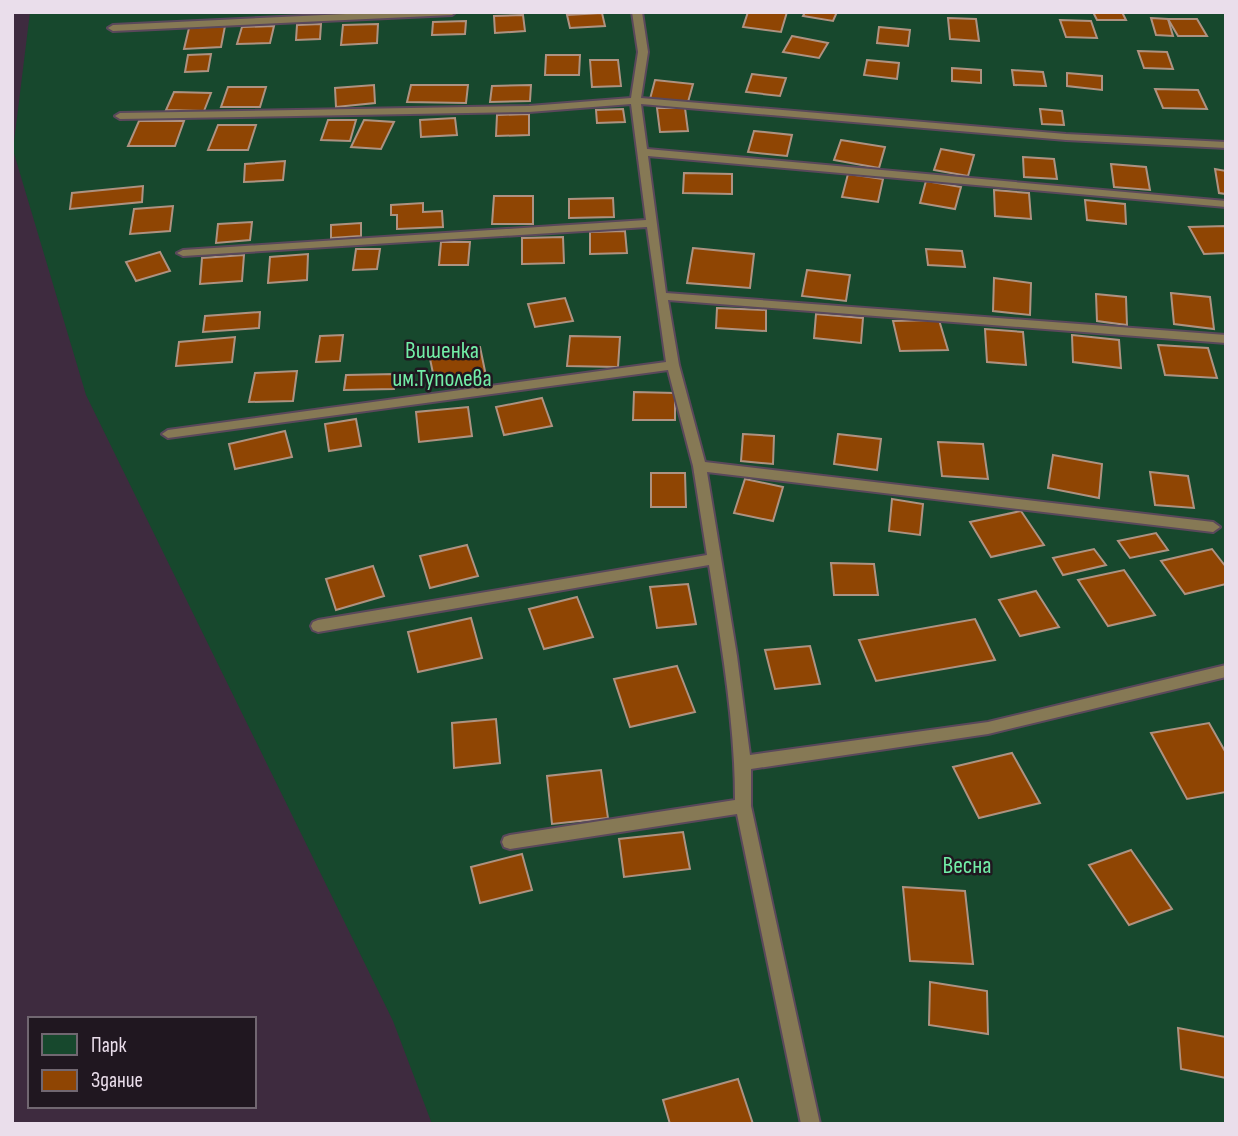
<svg xmlns="http://www.w3.org/2000/svg" width="1238" height="1136" font-family="'Sofia Sans Condensed',sans-serif">
<rect width="100%" height="100%" fill="#3e2b3f"/>
<path fill="#17482d" d="M30 12H1226V1124H432L393 1021 86 395 13 150Z"/>
<g fill="#8f4503" stroke="#ae9281" stroke-width="2">
<path d="M748 12H787L781 32 743 27Z"/>
<path d="M805 12H837L833 21 803 16Z"/>
<path d="M1093 12H1122L1126 20H1097Z"/>
<path d="M602 13 605 26 570 28 567 15Z"/>
<path d="M523 15 525 31 495 33 494 16Z"/>
<path d="M948 18 976 19 979 41 950 39Z"/>
<path d="M1151 18 1168 19 1173 36 1156 35Z"/>
<path d="M1168 19H1197L1207 36H1178Z"/>
<path d="M1060 20 1091 21 1097 38 1066 37Z"/>
<path d="M466 21 465 34 432 35 433 22Z"/>
<path d="M321 24 320 39 296 40 297 25Z"/>
<path d="M378 24 377 43 341 45 343 25Z"/>
<path d="M225 26 221 47 184 49 189 28Z"/>
<path d="M274 26 270 43 237 44 242 27Z"/>
<path d="M879 27 910 30 908 46 877 43Z"/>
<path d="M792 36 828 43 819 58 783 52Z"/>
<path d="M1138 51 1167 52 1173 69 1144 68Z"/>
<path d="M211 54 208 71 185 72 188 55Z"/>
<path d="M546 55H580L579 75H545Z"/>
<path d="M590 60H618L621 86 592 87Z"/>
<path d="M867 60 899 63 897 79 864 75Z"/>
<path d="M952 68 981 70V83L952 81Z"/>
<path d="M1012 70 1043 72 1046 86 1014 85Z"/>
<path d="M1067 73 1102 76V90L1067 86Z"/>
<path d="M752 74 786 78 780 96 746 92Z"/>
<path d="M655 80 693 84 688 102 650 99Z"/>
<path d="M374 85 375 103 336 107 335 88Z"/>
<path d="M411 85H468L466 103 407 102Z"/>
<path d="M531 85 530 101 490 102 492 86Z"/>
<path d="M228 87H266L260 107H221Z"/>
<path d="M1155 89 1198 90 1207 109 1163 108Z"/>
<path d="M174 92 211 93 204 111 166 110Z"/>
<path d="M657 108H685L688 131 660 132Z"/>
<path d="M623 109 625 122 597 123 596 110Z"/>
<path d="M1040 109 1062 111 1064 125 1042 124Z"/>
<path d="M529 114V135L496 136 497 115Z"/>
<path d="M455 118 457 135 421 137 420 120Z"/>
<path d="M328 120H356L350 141 321 140Z"/>
<path d="M364 120 394 122 381 149 351 147Z"/>
<path d="M139 121H184L175 146H128Z"/>
<path d="M218 125H256L248 150H208Z"/>
<path d="M754 131 792 135 787 156 748 152Z"/>
<path d="M841 140 885 147 879 168 834 160Z"/>
<path d="M941 149 974 155 968 176 934 170Z"/>
<path d="M1023 157 1054 159 1057 179 1024 177Z"/>
<path d="M285 161 283 180 244 182 245 164Z"/>
<path d="M1111 164 1146 167 1150 190 1114 187Z"/>
<path d="M1215 169 1226 171V194L1219 193Z"/>
<path d="M684 173 732 174V194L683 193Z"/>
<path d="M848 174 883 179 878 202 842 197Z"/>
<path d="M926 181 961 187 955 209 920 203Z"/>
<path d="M143 186 142 202 70 209 72 193Z"/>
<path d="M994 190 1029 193 1031 219 995 216Z"/>
<path d="M494 196H533V224H492Z"/>
<path d="M613 198 614 217 569 218V199Z"/>
<path d="M1085 200 1125 204 1126 224 1087 220Z"/>
<path d="M423 203V212L442 211 443 227 397 229V215H391V205Z"/>
<path d="M173 206 170 231 130 234 134 209Z"/>
<path d="M252 222 250 240 216 243 218 224Z"/>
<path d="M361 223V236L331 238V225Z"/>
<path d="M1226 226V253L1204 254 1189 227Z"/>
<path d="M625 231 627 253 590 254V232Z"/>
<path d="M563 237 564 263 522 264V238Z"/>
<path d="M441 242H470L468 265H439Z"/>
<path d="M693 248 754 254 750 288 687 283Z"/>
<path d="M356 249H380L377 269 353 270Z"/>
<path d="M926 249 962 251 965 267 928 265Z"/>
<path d="M160 252 170 271 136 281 126 262Z"/>
<path d="M308 254 307 280 268 283 270 257Z"/>
<path d="M244 255 242 281 200 284 202 258Z"/>
<path d="M807 270 850 275 846 301 802 296Z"/>
<path d="M994 278 1031 283 1030 315 993 311Z"/>
<path d="M1171 293 1210 297 1214 329 1174 324Z"/>
<path d="M1096 294 1126 297 1127 325 1097 321Z"/>
<path d="M565 298 573 321 535 327 528 304Z"/>
<path d="M717 308 766 310V331L716 328Z"/>
<path d="M260 312 259 328 203 332 205 316Z"/>
<path d="M816 314 863 318 861 343 814 338Z"/>
<path d="M939 320 948 350 900 351 893 321Z"/>
<path d="M985 329 1023 332 1026 365 987 362Z"/>
<path d="M343 335 340 361 316 362 320 336Z"/>
<path d="M1072 335 1119 340 1121 368 1073 362Z"/>
<path d="M570 336 620 337 618 367 567 366Z"/>
<path d="M235 337 232 362 176 366 179 342Z"/>
<path d="M1158 345 1208 348 1217 378 1165 375Z"/>
<path d="M480 347 486 376 435 383 429 354Z"/>
<path d="M297 371 293 401 249 402 255 373Z"/>
<path d="M396 374 394 389 344 390 346 375Z"/>
<path d="M634 392 675 393V420H633Z"/>
<path d="M542 398 552 426 504 435 496 407Z"/>
<path d="M468 407 472 436 419 442 416 412Z"/>
<path d="M356 419 361 446 329 451 325 424Z"/>
<path d="M285 431 292 457 235 469 229 444Z"/>
<path d="M743 434 774 436 773 464 741 461Z"/>
<path d="M838 434 881 439 877 470 834 464Z"/>
<path d="M938 442 983 444 988 479 942 476Z"/>
<path d="M1053 455 1102 464 1099 498 1048 488Z"/>
<path d="M1150 472 1188 476 1194 508 1155 505Z"/>
<path d="M651 473H685L686 507H651Z"/>
<path d="M745 479 783 487 773 521 734 513Z"/>
<path d="M892 499 923 504 920 535 889 531Z"/>
<path d="M1021 511 1044 545 991 557 970 522Z"/>
<path d="M1156 533 1168 550 1130 558 1118 541Z"/>
<path d="M467 545 478 576 430 588 420 556Z"/>
<path d="M1094 549 1106 565 1063 575 1053 558Z"/>
<path d="M1212 549 1226 567V584L1185 594 1161 561Z"/>
<path d="M831 563 874 564 878 595H834Z"/>
<path d="M373 566 384 596 336 610 326 579Z"/>
<path d="M1124 570 1155 615 1108 626 1078 580Z"/>
<path d="M688 584 696 624 657 628 650 587Z"/>
<path d="M1036 591 1059 627 1020 636 999 600Z"/>
<path d="M577 597 593 637 544 649 529 609Z"/>
<path d="M471 618 482 658 418 672 408 632Z"/>
<path d="M975 619 995 660 876 681 859 640Z"/>
<path d="M810 646 820 684 775 689 765 650Z"/>
<path d="M677 666 695 712 630 727 614 679Z"/>
<path d="M496 719 500 763 454 768 452 723Z"/>
<path d="M1209 723 1226 753V792L1187 799 1151 733Z"/>
<path d="M1012 753 1040 803 979 818 953 767Z"/>
<path d="M601 770 608 818 552 824 547 776Z"/>
<path d="M683 832 690 869 624 877 619 839Z"/>
<path d="M1131 850 1172 909 1129 925 1089 865Z"/>
<path d="M522 854 532 890 480 903 471 867Z"/>
<path d="M903 887 965 891 973 964 910 961Z"/>
<path d="M930 982 987 991 988 1034 929 1025Z"/>
<path d="M1178 1028 1226 1037V1078L1181 1069Z"/>
<path d="M738 1079 753 1124H670L663 1100Z"/>
</g>
<g fill="none" stroke-linecap="round" stroke-linejoin="round">
<defs>
<g id="lane">
<path d="M389 12H456L452 15 113 31 108 28 113 25Z"/>
<path d="M632 12H642L648 52 641 98 1066 134 1226 142V148L1066 140 641 104 647 149 1226 201V207L648 156 666 293 1226 335V343L668 300 679 365 705 462 1213 522 1220 527 1213 532 707 472 737 656 750 755 988 722 1226 665V677L988 734 751 769V806L820 1124H801L737 814 510 849 504 847 502 842 504 837 510 835 735 800C735 721 721 643 709 565L318 632 313 630 311 626 313 622 318 620 707 555 693 466 668 370 168 438 162 434 168 430 666 362 647 227 183 256 177 253 183 250 646 220 631 104 529 112 120 119 115 116 120 113 529 106 631 98 638 52Z"/>
</g>
</defs>
<use href="#lane" stroke="#5a485b" stroke-width="4"/>
<use href="#lane" fill="#867955" fill-rule="evenodd"/>
</g>
<g text-anchor="middle" dominant-baseline="central" stroke-width="5" stroke-linejoin="round" paint-order="stroke">
<g font-size="24" fill="#72eea7" stroke="#201720">
<text x="442" y="350">Вишенка<tspan x="442" dy="28">им.Туполева</tspan></text>
<text x="967" y="865">Весна</text>
</g>
</g>
<rect width="1238" height="1136" fill="none" stroke="#eadeeb" stroke-width="28"/>
<rect x="28" y="1017" width="228" height="91" fill="#201720" stroke="#716771" stroke-width="2"/>
<rect x="42" y="1034" width="35" height="21" fill="#17482d" stroke="#716771" stroke-width="2"/>
<text x="91" y="1052" font-size="21" fill="#eadeeb">Парк</text>
<rect x="42" y="1070" width="35" height="21" fill="#8f4503" stroke="#716771" stroke-width="2"/>
<text x="91" y="1087" font-size="21" fill="#eadeeb">Здание</text>
</svg>
